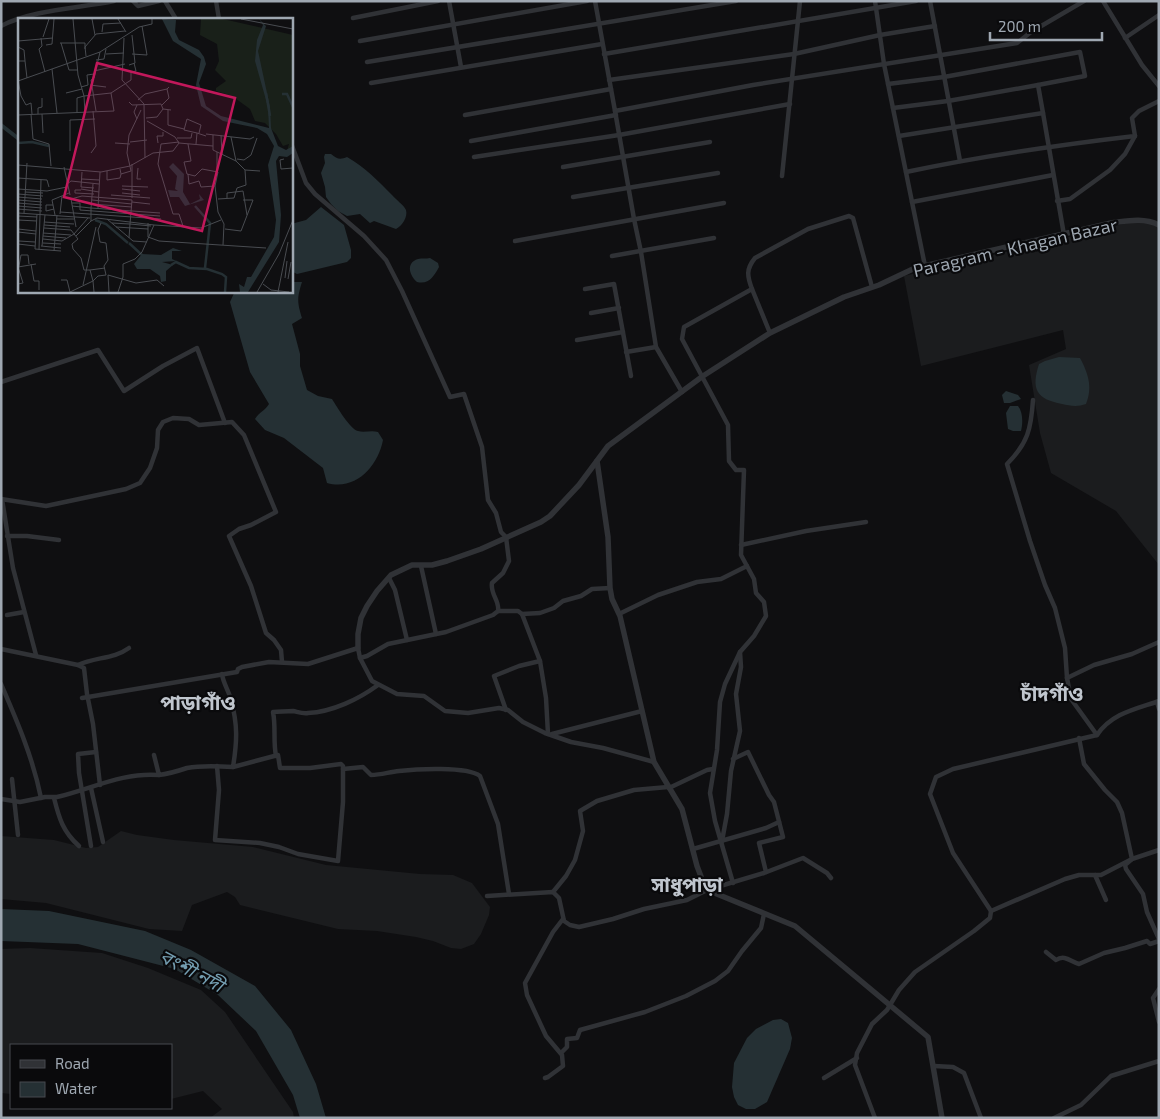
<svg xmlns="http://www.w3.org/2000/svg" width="1160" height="1119" font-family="'Exo 2','Noto Sans Bengali',sans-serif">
<rect width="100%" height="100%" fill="#0f0f11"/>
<g fill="#1b1c1e">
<path d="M1140 220 1159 227V565L1116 511 1051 473 1040 433 1029 365 1066 349 1063 330 921 366 904 276Z"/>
<path d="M121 831 137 835 174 840 253 847 326 865 420 874 453 875 472 883 490 907 489 915 481 934 474 944 461 949 451 948 433 941 416 937 377 931 338 929 240 905 235 897 227 892 192 905 182 931 149 929 46 903 1 899V836L54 840 86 848 98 847Z"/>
<path d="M30 948 102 953 148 968 201 990 225 1012 293 1112 294 1118H210L222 1109 203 1091 171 1099V1045H11V1094L1 1093V949Z"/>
</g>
<g fill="#253034">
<path d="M325 154H331C337 159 340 160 347 157 365 167 378 181 392 195 396 200 403 204 406 210 408 217 402 226 396 229L374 221 370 223 360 214 347 216 338 211 331 204 326 197 325 187 321 173 325 163 324 157Z"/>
<path d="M321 207 344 225 351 250V258L347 262 297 274 291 271V224L306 220Z"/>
<path d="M430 258 438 263 439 267C434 276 429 285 417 282 410 276 405 263 418 259 422 258 426 259 430 258Z"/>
<path d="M291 282H302C297 298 297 302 302 318L292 324 300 354V366L307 390 318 396 332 399C337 407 350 429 358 431 364 433 371 430 378 432L383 440C378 466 356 491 327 483L323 468 284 438 265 430 255 419C259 412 265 411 269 404L250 372 230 302 235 291H291Z"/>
<path d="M1059 357 1080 358C1088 373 1093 387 1086 404 1078 407 1070 406 1062 404 1036 399 1031 389 1039 364L1045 361Z"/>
<path d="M1006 391 1018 395 1021 399 1010 403H1004L1002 395Z"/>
<path d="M1010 406H1018C1023 412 1023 423 1021 431H1013L1008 429 1006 413Z"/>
<path d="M1 909 49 911 145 931 191 950 255 986 291 1030 316 1084 326 1118H300L293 1095 256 1031 218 995 175 969 78 944 1 941Z"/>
<path d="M781 1019 788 1023 792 1038 790 1049 767 1102 755 1109H746L738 1105 734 1097 732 1087 734 1063 747 1038 756 1029 773 1020Z"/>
</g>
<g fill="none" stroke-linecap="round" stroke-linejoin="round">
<path stroke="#253034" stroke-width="4" d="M1 125 19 139"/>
<g stroke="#303236" stroke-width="4.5">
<path d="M133 1 138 6 159 1"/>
<path d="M165 1 176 19"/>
<path d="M216 1 219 19"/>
<path d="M449 1 461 67"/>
<path d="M595 1 615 111 753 85 1017 43 1031 32 1084 1"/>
<path d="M875 1 884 64 925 266"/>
<path d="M930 1 960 161"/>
<path d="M1103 1 1142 65 1159 86"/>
<path d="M353 18 438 1"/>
<path d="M1 26C31 10 80 8 114 1"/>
<path d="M1125 38 1159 15"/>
<path d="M360 41 587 1"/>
<path d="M604 54 916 1"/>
<path d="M367 62 736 1"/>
<path d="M609 80 794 54 880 35 935 26"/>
<path d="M371 83 602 44"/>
<path d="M888 84 944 77 1080 52 1085 76 1038 85"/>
<path d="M893 108 948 101 1038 85 1043 113"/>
<path d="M615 111 634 219 641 252 656 347 682 392"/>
<path d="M465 115 611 89"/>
<path d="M899 136 1043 113 1064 235"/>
<path d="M471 141 616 115"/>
<path d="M291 143 306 183 315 194 364 236 386 260 402 291 450 397 464 394 482 447 488 500 496 513 501 532 506 537 509 561 503 573 492 583C490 594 500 601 498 611L493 615 446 632 388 644 367 656 360 658"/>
<path d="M474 157 619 135 790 104"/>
<path d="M563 167 710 142"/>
<path d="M906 172C982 156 1058 145 1135 136L1132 118 1139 111 1159 101"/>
<path d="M782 176 800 1"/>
<path d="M573 197 718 173"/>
<path d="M1057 201 1070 199 1110 170 1125 154 1135 136"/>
<path d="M912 202 1053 175"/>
<path d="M515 241 724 203"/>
<path d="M612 256 714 238"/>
<path d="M585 289 614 284 631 376"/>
<path d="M752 289C747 276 746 269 755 258L808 229 849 216 853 218 872 287"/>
<path d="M591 313 619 308"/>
<path d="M577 340 623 332"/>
<path d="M626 352 656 347"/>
<path d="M1 382 98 350 124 391 163 366 197 348 225 423"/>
<path d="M1033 400C1031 429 1028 443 1007 464L1030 541 1045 585 1055 608 1065 648 1067 678 1071 699 1097 735"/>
<path d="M1 499 46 506 126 489 140 483 150 468 157 448 158 430 163 422 173 418 189 419 199 425 232 422 244 435 276 512 251 525 239 529 229 536 251 586 266 633 274 640 281 650 282 662"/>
<path d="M2 499 13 568 36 655"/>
<path d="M7 536H27L59 540"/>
<path d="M741 545 806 531 866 522"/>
<path d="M421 566 436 634"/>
<path d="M389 578 395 590 407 640"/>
<path d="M498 611H518L522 614 540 613 554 608 563 601 581 596 592 589 610 588"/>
<path d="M619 614 658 595 697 582 721 579 747 566"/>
<path d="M7 615 24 612"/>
<path d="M1 649 78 665 84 668 87 694 93 724 100 785"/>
<path d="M540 661 546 698 548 734"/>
<path d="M78 665C95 657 114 659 129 648"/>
<path d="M1067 678 1094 665 1132 654 1159 642"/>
<path d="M1 684C17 721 33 758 41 798"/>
<path d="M82 698 237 672 238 669 242 667 269 662 308 664 358 648 360 658 372 681 397 694 424 696 445 711 468 713 499 708 508 710 523 722 545 733 571 742 603 748 654 762"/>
<path d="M1157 702 1159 709"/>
<path d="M506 710 494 676 519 666 540 661 522 614"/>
<path d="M552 734 642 711"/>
<path d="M1079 738 1084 764 1105 790 1117 802 1122 813 1132 859 1125 865 1126 869 1143 894 1147 912 1159 939"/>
<path d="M154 755 159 775C169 774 178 771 187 768 202 765 218 766 233 767 237 742 238 725 231 700 229 691 223 683 222 674"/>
<path d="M276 756C273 741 276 727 273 712 279 712 286 711 293 711 298 712 303 714 308 713 332 712 359 699 378 685"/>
<path d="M733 759 748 752 769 795 774 802 783 837 759 843 766 872"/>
<path d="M217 766 219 790 215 840 260 843 279 847 298 854 338 861 343 802V766L341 764 310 768H280L278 755 233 767"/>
<path d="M343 769 363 767 371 775C381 775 389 772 399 771 416 769 467 766 480 776L498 824 509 894"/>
<path d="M12 779 18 835"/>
<path d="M91 788 103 842"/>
<path d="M669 788 707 770 713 769"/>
<path d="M54 798C59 818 63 832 79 846"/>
<path d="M1 799 20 802 45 797H57C91 789 123 772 159 775"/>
<path d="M722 841 727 814 731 771 740 731 736 694 741 667 740 652 754 636 766 616 764 602 756 593 754 579 741 555 744 470H736L729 461 728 425 682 339 684 327 752 289 770 333"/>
<path d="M91 846 79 773 78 754 96 752"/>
<path d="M693 849 766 828 779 822"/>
<path d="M1095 875 1106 900"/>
<path d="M733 883 715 821 710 793 717 750 720 702 725 684 740 652"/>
<path d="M553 892 566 876 575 860 583 831 580 811 597 801 634 790 668 787"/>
<path d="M487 896 553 892 559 898 564 921 570 925 579 927 613 919 644 909 687 900 707 890 764 873 803 858 827 873 831 878"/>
<path d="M991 911 1065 879 1079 875H1101L1132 859 1159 850"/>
<path d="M1046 952 1056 960C1065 954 1071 962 1079 964L1104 953 1125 948 1147 941 1150 944 1159 941"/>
<path d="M1159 989 1153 998 1159 1022"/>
<path d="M561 1053 567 1047V1039L577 1038 580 1030 645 1012 686 996 715 981 728 971 742 951 761 928 764 914"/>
<path d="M934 1066 953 1067 964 1073 981 1118"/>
<path d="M545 1078 548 1077 563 1066 562 1055 546 1036 527 995 525 983 553 932 563 919"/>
<path d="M824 1078 857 1058"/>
<path d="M875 1118 855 1065 857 1053 872 1024 887 1010 899 990 915 972 974 931 990 918 991 911 953 853 930 794 936 777 953 769 1097 735C1112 713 1136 709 1159 701"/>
<path d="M1054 1118 1081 1105 1111 1076 1159 1061"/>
</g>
<g stroke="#303236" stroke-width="5.5">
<path d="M597 461 608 537 610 588 612 599 620 616 654 762 682 809 697 866 705 887 707 890 795 926 928 1037 942 1118"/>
<path d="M358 648V634L361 618 367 606 377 591 391 575 412 565H432L447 561 481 549 541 522 550 516 579 485 608 446 703 376 770 333 844 297 879 285 915 268 1111 223C1127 221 1143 217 1159 225"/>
</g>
</g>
<g text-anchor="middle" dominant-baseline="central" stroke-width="4.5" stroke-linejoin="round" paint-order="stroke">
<g font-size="18" fill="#9fa8b2" stroke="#0a0a0c">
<text transform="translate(1015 247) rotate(-13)">Paragram - Khagan Bazar</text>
</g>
<g font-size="19" font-style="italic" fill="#739db0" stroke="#0a0a0c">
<text transform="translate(192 970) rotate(28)">বংশী নদী</text>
</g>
<g font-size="20" font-weight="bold" fill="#c0c6ce" stroke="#0a0a0c">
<text x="1052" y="693">চাঁদগাঁও</text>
<text x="198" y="702">পাড়াগাঁও</text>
<text x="687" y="884">সাধুপাড়া</text>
</g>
</g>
<g transform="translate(18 18)">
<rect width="275" height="275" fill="#0f0f11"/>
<path d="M183 1H205L275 17V128L268 136 271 126 265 128 258 116 247 105 237 103 232 91 214 78 198 73V70L208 63 197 52 201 43 199 26 182 17Z" fill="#192019"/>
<path d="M144 1 158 2 157 14 161 22 181 32 186 39 188 46 181 65 188 88 203 98 251 110 250 89 237 43 239 22 245 7 241 1 248 8 240 33 252 89 253 110 260 128 268 132 275 128V135L269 139 261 138 258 143 263 197 261 224 230 274H222L221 266 226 269 229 259H233L256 219 258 202 250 147 256 128 249 116 239 110 205 103 183 88 178 67 183 41 155 23ZM155 145 166 156 165 174 172 186 182 181 181 176 186 182 167 188 161 179H152L150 172 160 173 157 171 159 158 151 149ZM155 230 164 233H154V241L158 243 144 244 155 247 148 253V263L143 264 142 258 132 251H119L116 246 124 236 143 237Z" fill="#253034"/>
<path fill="none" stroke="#253034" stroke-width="2.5" d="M248 75 252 98M264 76H269L275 89M0 125 14 124 31 128M177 188 192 205 187 250M77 202 88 206 110 225M111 225 124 237M153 247 158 244 171 250 189 251 204 256 208 259 207 274"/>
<path fill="none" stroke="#494c51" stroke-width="1" d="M55 1 60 57 66 78 93 75M74 1 77 17M100 1 108 14M223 1 275 11M84 14 85 6 103 5M25 19 31 1M23 20 24 28 21 31 27 54M106 20 104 62 126 86 127 140M0 23 35 20M42 25H67V31M43 25 51 52H60M28 27 34 26 36 1M0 29 6 32 7 43M88 36 106 35M114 36 129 37 124 8M68 38 67 29 78 16 107 13M78 42 86 41 88 31M0 43H7L9 60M111 47 117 45 114 17M34 51 39 95M76 53 107 46M0 62 3 78 8 87 13 85 14 96M0 63 82 34 121 9 134 6V1M72 67 88 69M63 69 70 67 69 57 76 56M48 75 64 71M120 82 127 76 149 71M111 84 114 87 143 86 145 91 153 92M119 87 116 94 119 101M144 87 151 80 149 71 151 69M150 92V107L166 111M78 93 73 62 76 60 82 34M59 95V80L66 78 67 95M13 96 15 121 31 126 33 148M20 96V90L24 89V80M24 96 25 115M0 97 96 93 93 75 113 62V54L118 53 116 45M128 100 139 99 145 91M129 103 157 119 161 125 195 128M179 115 166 112 169 101 183 107 181 115M188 116 232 121 236 119M195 117V132L218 143 227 152 242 153M203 117 204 136M213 119 218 143M159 120H173L174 115M112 124 129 122M161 124 143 126 140 146 155 196H161L165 208M97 125 112 126M140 125 139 118H145V114M170 126 173 143 166 144 169 156 177 158 184 151 200 154 197 168M178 126 179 115 188 118M52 133V102L77 101M73 135 78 128 75 93M219 141 226 142 233 137 239 120M266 141 262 142 263 151 275 150M0 147 83 154 112 148 135 135 155 133 161 125M46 149 52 177M275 149V185M120 150 119 161H123M102 151 103 156 113 153 109 135 111 117 123 92M89 153V162L102 160 103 156M64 154 63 169 76 170M199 154V134M170 156 171 166 181 163 183 169 197 168 200 194 206 206 205 227M0 160 29 162 31 169M64 161 81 162M48 167 53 163 81 166M104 168 130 169M0 171 29 173 49 169M63 171 81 174M104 171 122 173M63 172H57V175L76 176M7 174 25 175M104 175 122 177M0 176 25 178M93 177 132 180M0 179 24 181M114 180V146M209 180V175L225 173 229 197M200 181 216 180 219 170 228 167 227 152M0 182 24 184M74 182 114 186M114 184 132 186M0 185 24 187M54 185H62V192L142 198M73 186 114 189M35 187H28V193L36 191M0 188 24 190M54 188 73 190 75 166M80 190 82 154M0 191 24 193M42 194 143 201M0 195 72 200M6 195 9 145M19 196 17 231 43 233M42 196 44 178M37 197 34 182 51 175M0 198 19 199M39 201H56M89 201 115 223 129 224M0 202 19 203M26 204 56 206M94 205 112 206 111 220M130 205V219L141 223 248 230M26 207 52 209M136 207 79 200 73 203V190L142 195M58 209 53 181 64 178 114 182 112 206 133 208M98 209 130 211M26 210 53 212 60 221 54 226 55 231 63 240 66 252H72L75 263 52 274M0 211 18 213M207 211 223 213 235 182H225M0 214 18 216M25 215 53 217M25 218 48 220M58 218 73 203M25 221 44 223 56 216 70 200M1 223 17 224M25 225 43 226M0 226 17 228M23 228 43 230M24 228 27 197M21 232 23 162M36 233 39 197M13 246 16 263H21V272M1 248 3 237H10L11 246M72 252 87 250M267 260 269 243M270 261 273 244M43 262H49L52 274M0 266 5 265 0 249 18 246M245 266 253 272 271 274M65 267 78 209M76 274 75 263 80 258 88 257 86 248 90 242 88 225 82 224 80 212 83 205M91 274 90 257 118 265 139 262 146 268M100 274 105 259V246L117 241 124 234 136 207 183 210 203 202M239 274 261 236 275 202M260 274 270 224"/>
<path fill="#c2185b" fill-opacity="0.15" stroke="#c2185b" stroke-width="2.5" d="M79 45 217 80 184 213 46 179Z"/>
<rect width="275" height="275" fill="none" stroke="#9fa8b2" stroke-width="2.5"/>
</g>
<rect width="1160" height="1119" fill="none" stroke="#9fa8b2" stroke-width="5"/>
<rect x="10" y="1044" width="162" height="65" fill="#0a0a0c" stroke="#46494e"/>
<rect x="20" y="1060" width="25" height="8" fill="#303236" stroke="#46494e"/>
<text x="55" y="1069" font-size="15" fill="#9fa8b2">Road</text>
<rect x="20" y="1082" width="25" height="15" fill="#253034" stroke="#46494e"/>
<text x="55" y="1094" font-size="15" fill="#9fa8b2">Water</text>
<path d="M990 32v8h112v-8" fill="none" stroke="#9fa8b2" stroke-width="2.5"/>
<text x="998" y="32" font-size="15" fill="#9fa8b2" stroke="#0a0a0c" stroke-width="4" paint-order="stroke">200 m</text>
</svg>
